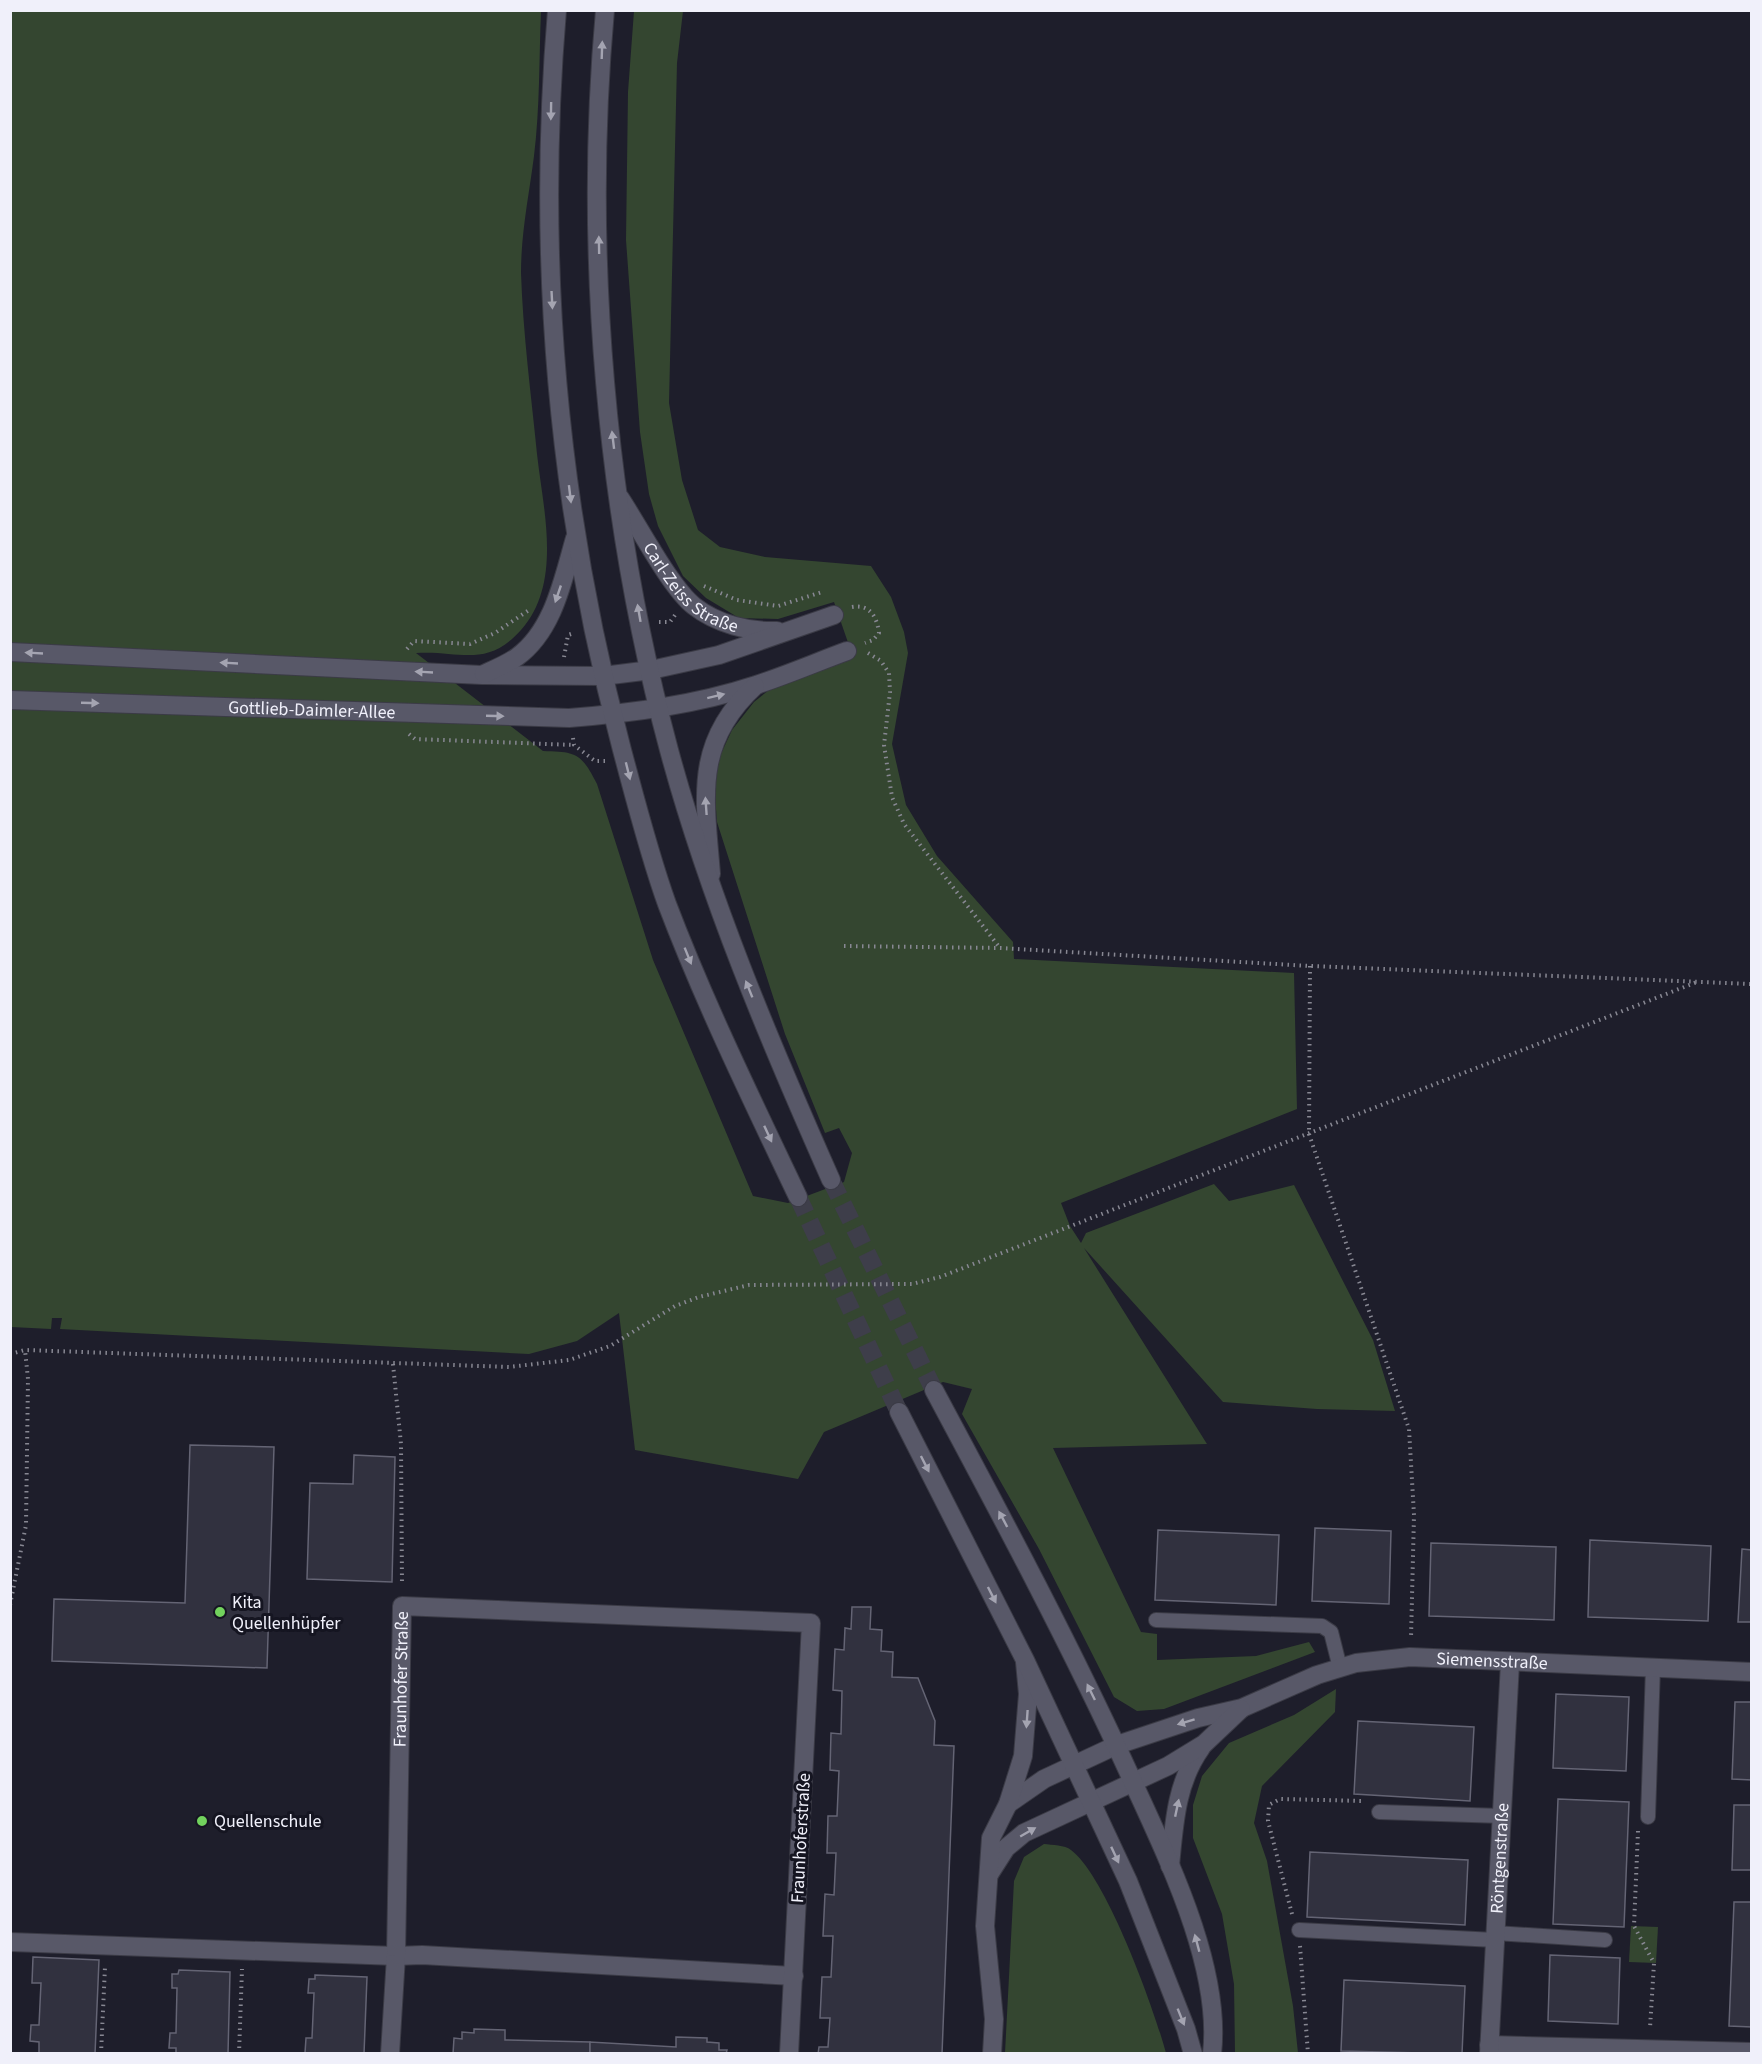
<svg xmlns="http://www.w3.org/2000/svg" width="1762" height="2064" font-family="'Source Sans 3',sans-serif">
<rect width="100%" height="100%" fill="#1e1e2b"/>
<g fill="#344630">
<path d="M11 11H541C539 59 540 108 534 156 529 195 521 233 521 273 523 334 531 394 537 454 543 509 563 583 521 630 486 669 459 650 416 653L543 751C577 752 581 753 597 784L653 960 753 1196 788 1203 844 1182 852 1153 839 1128 825 1133 785 1034 717 822 713 771 732 730 754 702 774 686 853 657 834 602 778 619 739 618 706 598 683 576 658 526 649 494 640 432 626 240 628 92 634 11H683L677 63 669 403 682 480 698 530 720 547 765 557 871 566 891 597 904 632 908 653 892 744 906 805 937 856 1013 942 1014 959 1294 973 1297 1109 1061 1203 1070 1226 1081 1243 1086 1233 1214 1184 1229 1201 1294 1185 1373 1340 1395 1411 1317 1409 1223 1402 1084 1248 1207 1444 1053 1448 1141 1632 1157 1634V1660L1256 1656 1309 1642 1315 1652 1164 1709 1137 1711 1114 1697 1039 1549 962 1414 972 1389 943 1382 824 1432 798 1479 635 1450 619 1313 577 1341 529 1354 60 1329 62 1318H52L51 1329 11 1327Z"/>
<path d="M1336 1689 1335 1712 1262 1786 1254 1823 1267 1861 1293 2006 1298 2053H1235L1234 1984 1222 1914 1193 1838V1805L1202 1776 1229 1743 1294 1715Z"/>
<path d="M1044 1844C1052 1845 1065 1845 1071 1850 1106 1876 1154 2008 1166 2053H1005L1014 1881 1024 1857Z"/>
<path d="M1631 1926 1658 1927 1656 1963 1629 1962Z"/>
</g>
<g fill="#31313f" stroke="#646474" stroke-width="1.5">
<path d="M190 1445 274 1447 267 1668 52 1661 54 1599 185 1603Z"/>
<path d="M354 1455 395 1457 392 1582 307 1579 310 1483 353 1484Z"/>
<path d="M1315 1528 1391 1531 1389 1604 1312 1601Z"/>
<path d="M1158 1530 1279 1535 1276 1605 1155 1600Z"/>
<path d="M1590 1540 1711 1546 1708 1621 1588 1617Z"/>
<path d="M1431 1543 1556 1547 1554 1620 1429 1616Z"/>
<path d="M1742 1549 1752 1550V1622H1738Z"/>
<path d="M852 1607H871L870 1629 882 1630 881 1651 893 1652 892 1677 918 1678 935 1721 934 1745 954 1746 942 2054H818L819 2047H828L830 2018H820L822 1977H831L833 1936H823L825 1894 834 1895 836 1853H827L828 1816H837L839 1771 830 1770 831 1733 841 1734 842 1691 833 1690 835 1649 844 1650 845 1628 851 1629Z"/>
<path d="M1556 1694 1629 1697 1626 1771 1553 1768Z"/>
<path d="M1735 1702H1752V1780L1732 1779Z"/>
<path d="M1358 1721 1474 1727 1470 1801 1354 1794Z"/>
<path d="M1558 1799 1629 1802 1624 1927 1553 1924Z"/>
<path d="M1734 1805H1752V1870H1732Z"/>
<path d="M1310 1852 1468 1860 1465 1925 1307 1917Z"/>
<path d="M1734 1902H1752V2027L1729 2026Z"/>
<path d="M1550 1955 1620 1958 1618 2024 1548 2021Z"/>
<path d="M33 1957 99 1960 95 2054H39V2042L30 2041 31 2025H39L41 1983H32Z"/>
<path d="M179 1970 230 1972 228 2054H176V2048H169L170 2033H176L177 1988H172V1974H178Z"/>
<path d="M315 1975 367 1977 364 2054 305 2053 306 2038H312L314 1993H308L309 1979H315Z"/>
<path d="M1344 1980 1465 1986 1462 2054 1341 2051Z"/>
<path d="M474 2029 505 2030V2040L590 2042V2054H453L454 2038 462 2039V2032L474 2033Z"/>
<path d="M676 2037 707 2038V2042L719 2043V2050H727L726 2054H590V2042L676 2047Z"/>
</g>
<g fill="none" stroke-linecap="round" stroke-linejoin="round">
<g stroke="#3e3e4a" stroke-width="18" stroke-dasharray="18 9" stroke-linecap="butt">
<path d="M831 1180 934 1390"/>
<path d="M798 1197 899 1412"/>
</g>
<defs>
<g id="service">
<path d="M1156 1620 1322 1626 1331 1632 1340 1668"/>
<path d="M1379 1812 1502 1816"/>
<path d="M1648 1817 1653 1667"/>
<path d="M1299 1930 1495 1940"/>
<path d="M1495 1933 1605 1940"/>
</g>
<g id="minor">
<path id="s1" d="M620 498C638 525 670 587 694 606 717 624 749 632 777 631"/>
<path d="M10 652 482 675 603 676 651 670 719 655 834 615"/>
<path d="M484 674C495 669 507 664 517 657 554 630 563 579 575 538"/>
<path id="s2" d="M10 700 569 718C632 713 695 705 756 685 787 675 817 662 847 651"/>
<path d="M711 874C705 798 693 743 755 686"/>
<path id="s3" d="M1008 1804 1044 1779 1117 1745 1198 1718 1242 1708 1317 1675 1356 1663 1410 1657 1752 1672"/>
<path d="M1170 1866C1174 1824 1176 1783 1201 1748"/>
<path d="M990 1873 1006 1848 1024 1833 1168 1766 1204 1744 1241 1709"/>
<path d="M10 1942 396 1956 422 1955 794 1976"/>
<path d="M1489 2045 1752 2052"/>
<path id="s4" d="M390 2054 396 1956 402 1606 811 1623 789 2054"/>
<path d="M992 2054 994 2019 985 1926 991 1838 1008 1804 1023 1756 1028 1694 1025 1662"/>
<path id="s5" d="M1489 2054 1510 1663"/>
</g>
<g id="secondary">
<path d="M557 10C536 259 558 509 622 750 636 802 649 854 667 904 705 1004 752 1100 798 1197"/>
<path d="M605 10C583 252 606 516 669 750 709 898 769 1040 831 1180"/>
<path d="M934 1390C1003 1519 1072 1648 1133 1782 1168 1859 1222 1968 1212 2054"/>
<path d="M899 1412 1025 1660 1128 1881 1186 2029 1193 2054"/>
</g>
</defs>
<use href="#service" stroke="#3b3b46" stroke-width="16"/>
<use href="#minor" stroke="#3b3b46" stroke-width="20"/>
<use href="#secondary" stroke="#3b3b46" stroke-width="20"/>
<g stroke="#888893" stroke-width="4" stroke-dasharray="1.5 4.5" stroke-linecap="butt">
<path d="M704 586 737 600 778 606 822 592"/>
<path d="M852 607C870 604 877 617 879 633L873 640 865 643"/>
<path d="M659 622H670L675 615"/>
<path d="M407 649 414 641 470 644 495 633 529 610"/>
<path d="M868 653 881 661 889 673 890 692 884 745 892 797 904 824 1000 948"/>
<path d="M564 657 568 635 574 633"/>
<path d="M409 734 415 739 574 745"/>
<path d="M573 738 574 745 595 761H605"/>
<path d="M844 946 1000 948 1310 966 1752 984"/>
<path d="M1310 966 1309 1134 1409 1429 1414 1515 1411 1638"/>
<path d="M10 1354 25 1350 509 1367 569 1360 610 1346 675 1306 699 1297 749 1285 912 1284 940 1277 1697 982"/>
<path d="M393 1364 401 1444 402 1585"/>
<path d="M10 1605 26 1525 28 1379 25 1350"/>
<path d="M1638 1831 1634 1926 1654 1963 1650 2028"/>
<path d="M1292 1914 1268 1821 1269 1805 1280 1799 1364 1801"/>
<path d="M1300 1946 1308 2054"/>
<path d="M101 2054 105 1967"/>
<path d="M239 2054 242 1969"/>
</g>
<use href="#service" stroke="#585868" stroke-width="14"/>
<use href="#minor" stroke="#585868" stroke-width="18"/>
<use href="#secondary" stroke="#585868" stroke-width="18"/>
</g>
<defs><path id="oneway-solid" d="M-6-.8H1V-3.2L6.5 0L1 3.2V.8H-6Z" transform="scale(1.5)"/></defs>
<g fill="#a4a4b1">
<use href="#oneway-solid" transform="translate(602 50) rotate(-88)"/>
<use href="#oneway-solid" transform="translate(551 111) rotate(91)"/>
<use href="#oneway-solid" transform="translate(599 245) rotate(-91)"/>
<use href="#oneway-solid" transform="translate(552 300) rotate(87)"/>
<use href="#oneway-solid" transform="translate(613 440) rotate(-97)"/>
<use href="#oneway-solid" transform="translate(570 494) rotate(83)"/>
<use href="#oneway-solid" transform="translate(558 594) rotate(109)"/>
<use href="#oneway-solid" transform="translate(639 613) rotate(-100)"/>
<use href="#oneway-solid" transform="translate(34 653) rotate(-177)"/>
<use href="#oneway-solid" transform="translate(229 663) rotate(-177)"/>
<use href="#oneway-solid" transform="translate(424 672) rotate(-177)"/>
<use href="#oneway-solid" transform="translate(716 696) rotate(-14)"/>
<use href="#oneway-solid" transform="translate(90 703) rotate(2)"/>
<use href="#oneway-solid" transform="translate(495 716) rotate(2)"/>
<use href="#oneway-solid" transform="translate(628 771) rotate(76)"/>
<use href="#oneway-solid" transform="translate(706 806) rotate(-94)"/>
<use href="#oneway-solid" transform="translate(688 956) rotate(68)"/>
<use href="#oneway-solid" transform="translate(749 989) rotate(-112)"/>
<use href="#oneway-solid" transform="translate(768 1134) rotate(65)"/>
<use href="#oneway-solid" transform="translate(925 1464) rotate(63)"/>
<use href="#oneway-solid" transform="translate(1003 1519) rotate(-118)"/>
<use href="#oneway-solid" transform="translate(992 1595) rotate(63)"/>
<use href="#oneway-solid" transform="translate(1091 1692) rotate(-116)"/>
<use href="#oneway-solid" transform="translate(1027 1719) rotate(94)"/>
<use href="#oneway-solid" transform="translate(1186 1722) rotate(163)"/>
<use href="#oneway-solid" transform="translate(1177 1808) rotate(-78)"/>
<use href="#oneway-solid" transform="translate(1028 1832) rotate(-30)"/>
<use href="#oneway-solid" transform="translate(1115 1855) rotate(65)"/>
<use href="#oneway-solid" transform="translate(1197 1943) rotate(-105)"/>
<use href="#oneway-solid" transform="translate(1181 2017) rotate(68)"/>
</g>
<g fill="#72d25d" stroke="#151521" stroke-width="2">
<circle cx="220" cy="1612" r="6"/>
<circle cx="202" cy="1821" r="6"/>
</g>
<g text-anchor="middle" dominant-baseline="central" stroke-width="6" stroke-linejoin="round" paint-order="stroke">
<g font-size="18" fill="#f0f0fa" stroke="#151521">
<text stroke="none"><textPath href="#s1" startOffset="117">Carl-Zeiss Straße</textPath></text>
<text stroke="none"><textPath href="#s2" startOffset="302">Gottlieb-Daimler-Allee</textPath></text>
<text stroke="none"><textPath href="#s3" startOffset="514">Siemensstraße</textPath></text>
<text stroke="none"><textPath href="#s4" startOffset="375">Fraunhofer Straße</textPath></text>
<text transform="translate(801 1838) rotate(-87)">Fraunhoferstraße</text>
<text stroke="none"><textPath href="#s5" startOffset="196">Röntgenstraße</textPath></text>
</g>
<g font-size="18" fill="#f0f0fa" stroke="#151521" text-anchor="start">
<text x="232" y="1602">Kita<tspan x="232" dy="21">Quellenhüpfer</tspan></text>
<text x="214" y="1821">Quellenschule</text>
</g>
</g>
<rect width="1762" height="2064" fill="none" stroke="#f0f0fa" stroke-width="24"/>
</svg>
